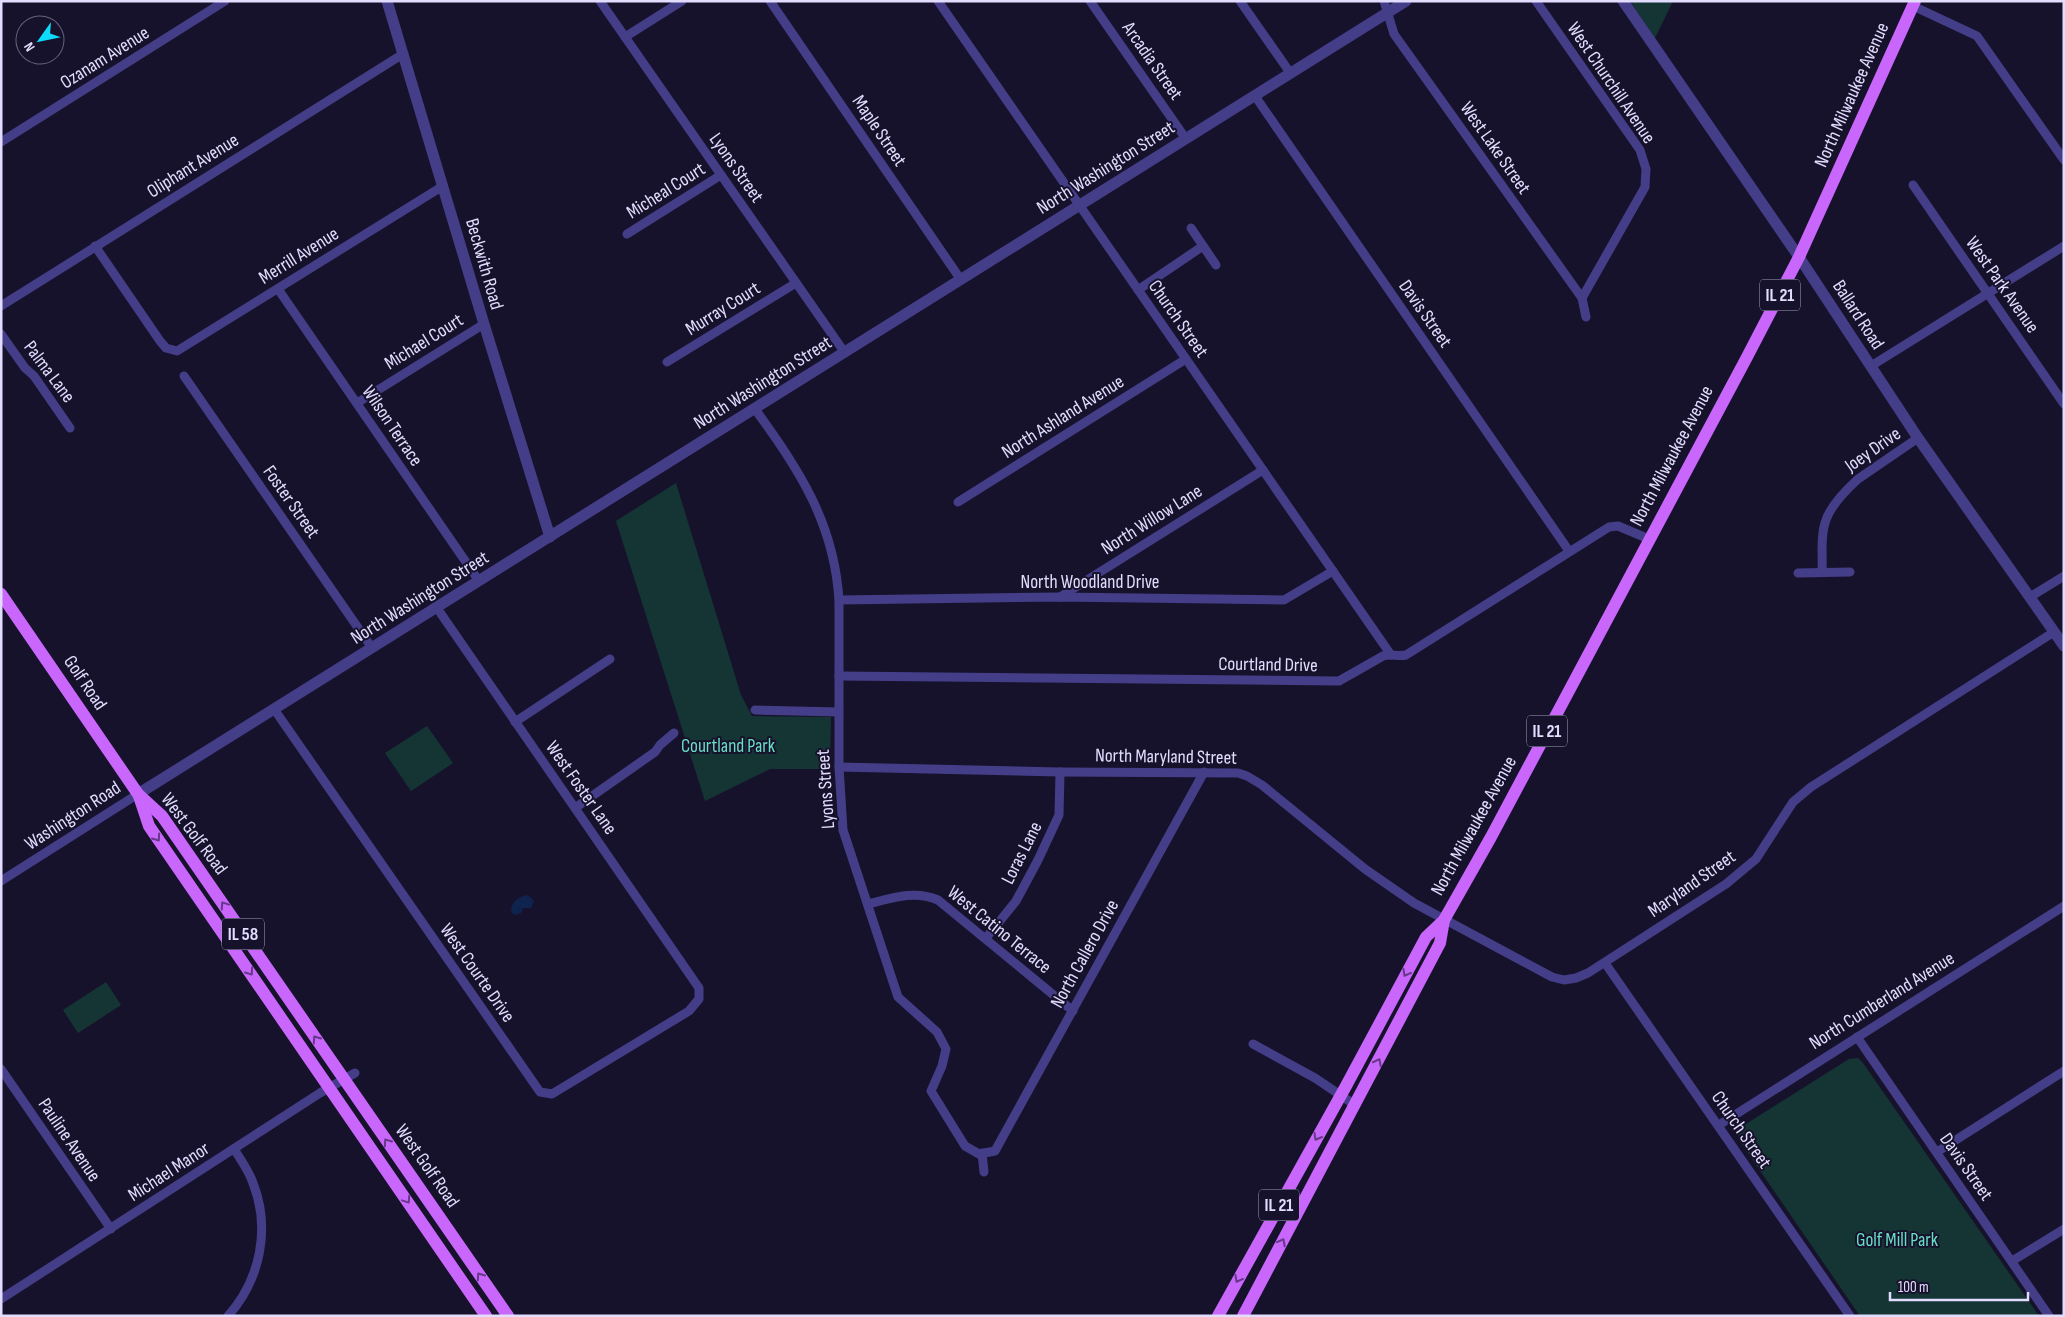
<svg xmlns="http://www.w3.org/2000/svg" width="2065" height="1317" font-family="'Sofia Sans Condensed',sans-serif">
<rect width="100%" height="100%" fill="#17122b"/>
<g fill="#153535">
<path d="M1630 1H1673L1655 38Z"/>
<path d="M676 483 741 695 752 716 831 717 830 769H770L705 801 616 521Z"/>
<path d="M427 726 453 763 411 791 385 753Z"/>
<path d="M106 982 121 1005 78 1033 63 1010Z"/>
<path d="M1858 1058 1863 1063 2039 1316H1860L1739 1140 1738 1132 1741 1127 1849 1059Z"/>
</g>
<path fill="#0e244e" d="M528 895 534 901 531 908H523L521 913 516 915 512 913 511 909C514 899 519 897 528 895Z"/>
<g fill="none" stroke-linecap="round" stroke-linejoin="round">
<g stroke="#443e89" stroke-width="9">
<path d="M600 1 845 353"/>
<path d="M770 1 961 280"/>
<path d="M938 1 1391 655"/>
<path d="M1090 1 1186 139"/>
<path d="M1240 1 1291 74"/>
<path d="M1384 1 1394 34 1582 298 1586 317"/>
<path d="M1536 1 1640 150 1646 169 1645 187 1582 298"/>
<path d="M1913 6 1977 36 2064 160"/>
<path d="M625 37 682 1"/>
<path d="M1255 96 1569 551"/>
<path d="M1 142 225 1"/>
<path d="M1913 185 2064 404"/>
<path d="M1191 228 1216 265"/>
<path d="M627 234 721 175"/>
<path d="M95 246 160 341 166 348 177 351 443 186"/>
<path d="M278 289 479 581"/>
<path d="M1138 290 1203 246"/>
<path d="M1 306 403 54"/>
<path d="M1 334 25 368 34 376 70 428"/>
<path d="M667 362 796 283"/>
<path d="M1871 366 2064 246"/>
<path d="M184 376 372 648"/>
<path d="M357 403 484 324"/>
<path d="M755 409C799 470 834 522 839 600V767L843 830 898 997 937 1032 946 1049 942 1066 931 1091 965 1146 979 1154 995 1151 1204 772"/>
<path d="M958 502 1186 359"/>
<path d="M1822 571C1823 556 1820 538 1825 523 1829 507 1846 490 1858 479L1918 438"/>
<path d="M1798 573 1850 572"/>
<path d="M1060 597 1263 470"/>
<path d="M2030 597 2064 576"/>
<path d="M839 600 1059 597 1284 600 1333 571"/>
<path d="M839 676 1339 681 1383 656C1391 653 1397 657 1406 655L1609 527 1618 526 1649 539"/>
<path d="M274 709 540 1092 552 1094 689 1011 699 999V988L437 608"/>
<path d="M755 710 839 712"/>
<path d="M515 722 610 659"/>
<path d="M839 767 1060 772 1238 773 1247 776 1262 785 1365 869 1414 903 1552 977 1564 980 1576 978 1588 973 1726 884 1756 859 1793 802 1811 787 2054 632"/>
<path d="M575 808 655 752 660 745 674 733"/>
<path d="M1 881 138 794"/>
<path d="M868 904C892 898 914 890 938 900L1073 1011"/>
<path d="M986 938 1016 901 1038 860 1059 815 1060 772"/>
<path d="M1605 963 1850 1316"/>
<path d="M1857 1037 2049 1316"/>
<path d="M1253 1044 1315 1078 1355 1105"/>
<path d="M1 1069 111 1229"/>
<path d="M1719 1125 2064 906"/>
<path d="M1937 1152 2064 1071"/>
<path d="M982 1153 984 1172"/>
<path d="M2012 1261 2064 1229"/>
<path d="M1 1299 320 1093 355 1073"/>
<path d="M228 1316C260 1280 271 1229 253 1183 249 1171 241 1160 234 1149"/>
</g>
<g stroke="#443e89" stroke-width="11">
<path d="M387 1 484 324 550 537"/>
<path d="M1623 1 1799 257 1918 438 2064 646"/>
<path d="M138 794 1406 1"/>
</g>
<g stroke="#c966fc" stroke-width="12">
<path d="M1 594 138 794 162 816 508 1316"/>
<path d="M139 796 149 826 486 1316"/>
<path d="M1218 1316 1346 1086 1426 937 1444 920 1491 837 1747 357 1799 257 1915 1"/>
<path d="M1243 1316 1440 943 1444 920"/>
</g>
</g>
<defs><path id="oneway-chevron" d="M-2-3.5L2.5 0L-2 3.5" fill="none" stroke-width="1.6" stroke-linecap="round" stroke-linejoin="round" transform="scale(1.25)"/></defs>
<g stroke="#673889">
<use href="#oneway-chevron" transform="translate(157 838) rotate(55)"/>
<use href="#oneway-chevron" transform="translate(224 905) rotate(-124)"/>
<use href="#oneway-chevron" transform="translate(250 972) rotate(55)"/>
<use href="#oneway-chevron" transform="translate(1406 973) rotate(119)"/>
<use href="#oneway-chevron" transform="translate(316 1039) rotate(-125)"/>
<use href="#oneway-chevron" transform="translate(1378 1062) rotate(-63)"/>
<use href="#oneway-chevron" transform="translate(1317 1137) rotate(120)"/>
<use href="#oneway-chevron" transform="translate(387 1142) rotate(-125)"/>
<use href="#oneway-chevron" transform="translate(407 1200) rotate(56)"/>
<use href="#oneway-chevron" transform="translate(1282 1242) rotate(-62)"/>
<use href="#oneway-chevron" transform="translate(480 1276) rotate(-125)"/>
<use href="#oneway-chevron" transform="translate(1238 1279) rotate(119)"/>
</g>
<g text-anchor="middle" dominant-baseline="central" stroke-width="4" stroke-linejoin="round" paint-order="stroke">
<g fill="#17122b" stroke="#a5a0bf" stroke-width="1">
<rect x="1760" y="279.5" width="40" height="31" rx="4"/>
<rect x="1527" y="715.5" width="40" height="31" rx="4"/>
<rect x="222" y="918.5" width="42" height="31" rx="4"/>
<rect x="1259" y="1189.5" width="40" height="31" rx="4"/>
</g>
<g font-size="18" font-weight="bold" fill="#e2ddfe">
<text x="1780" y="295">IL 21</text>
<text x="1547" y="731">IL 21</text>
<text x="243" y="934">IL 58</text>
<text x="1279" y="1205">IL 21</text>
</g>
<g font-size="19" fill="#e2ddfe" stroke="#17122b">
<text transform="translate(105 58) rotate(-32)">Ozanam Avenue</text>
<text transform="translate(1152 61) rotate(55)">Arcadia Street</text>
<text transform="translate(1611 83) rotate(56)">West Churchill Avenue</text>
<text transform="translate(1852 95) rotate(-66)">North Milwaukee Avenue</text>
<text transform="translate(879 131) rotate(56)">Maple Street</text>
<text transform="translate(1495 148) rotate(55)">West Lake Street</text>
<text transform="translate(193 166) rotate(-32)">Oliphant Avenue</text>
<text transform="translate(736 168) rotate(55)">Lyons Street</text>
<text transform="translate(1106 168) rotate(-32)">North Washington Street</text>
<text transform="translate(666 191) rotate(-32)">Micheal Court</text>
<text transform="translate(299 256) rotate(-32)">Merrill Avenue</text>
<text transform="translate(484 264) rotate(74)">Beckwith Road</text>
<text transform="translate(2002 285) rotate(55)">West Park Avenue</text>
<text transform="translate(723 309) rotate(-32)">Murray Court</text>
<text transform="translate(1425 314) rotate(55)">Davis Street</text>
<text transform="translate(1858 315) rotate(57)">Ballard Road</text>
<text transform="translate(1178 319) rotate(55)">Church Street</text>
<text transform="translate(424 342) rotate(-32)">Michael Court</text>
<text transform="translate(49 372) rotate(53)">Palma Lane</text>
<text transform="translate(763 383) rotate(-32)">North Washington Street</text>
<text transform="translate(1063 417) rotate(-32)">North Ashland Avenue</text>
<text transform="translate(392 426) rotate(56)">Wilson Terrace</text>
<text transform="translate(1873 450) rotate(-35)">Joey Drive</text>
<text transform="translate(1672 456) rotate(-62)">North Milwaukee Avenue</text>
<text transform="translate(291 502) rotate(55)">Foster Street</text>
<text transform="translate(1152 520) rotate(-32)">North Willow Lane</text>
<text x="1090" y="582">North Woodland Drive</text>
<text transform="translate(420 598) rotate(-32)">North Washington Street</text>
<text transform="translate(1268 665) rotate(1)">Courtland Drive</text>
<text transform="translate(85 683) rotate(56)">Golf Road</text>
<text transform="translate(1166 757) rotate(1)">North Maryland Street</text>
<text transform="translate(581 788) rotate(55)">West Foster Lane</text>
<text transform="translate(826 789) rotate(-94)">Lyons Street</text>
<text transform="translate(73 816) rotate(-33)">Washington Road</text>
<text transform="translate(1474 826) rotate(-61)">North Milwaukee Avenue</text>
<text transform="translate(194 834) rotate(53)">West Golf Road</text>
<text transform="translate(1022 853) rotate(-63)">Loras Lane</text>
<text transform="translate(1692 884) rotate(-35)">Maryland Street</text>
<text transform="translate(999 930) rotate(39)">West Catino Terrace</text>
<text transform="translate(1085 954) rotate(-61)">North Callero Drive</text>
<text transform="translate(477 973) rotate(55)">West Courte Drive</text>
<text transform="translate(1882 1001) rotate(-32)">North Cumberland Avenue</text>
<text transform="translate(1741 1130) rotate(55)">Church Street</text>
<text transform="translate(69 1140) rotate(56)">Pauline Avenue</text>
<text transform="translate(427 1166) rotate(55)">West Golf Road</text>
<text transform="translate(1966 1167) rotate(55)">Davis Street</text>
<text transform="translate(169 1172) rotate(-33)">Michael Manor</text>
</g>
<g font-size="19" fill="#68dfc5" stroke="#17122b">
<text x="728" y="746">Courtland Park</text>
<text x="1897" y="1240">Golf Mill Park</text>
</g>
</g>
<rect width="2065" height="1317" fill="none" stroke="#e2ddfe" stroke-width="5"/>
<g transform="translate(40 40) rotate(237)"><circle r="24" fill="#17122b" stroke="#68637f"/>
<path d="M0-4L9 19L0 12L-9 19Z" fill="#0edaf9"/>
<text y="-8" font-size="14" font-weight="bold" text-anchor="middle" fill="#e2ddfe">N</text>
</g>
<path d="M1890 1292v8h138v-8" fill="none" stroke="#e2ddfe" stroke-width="2.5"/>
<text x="1898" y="1292" font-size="15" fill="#e2ddfe" stroke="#17122b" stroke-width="4" paint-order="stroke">100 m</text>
</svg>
